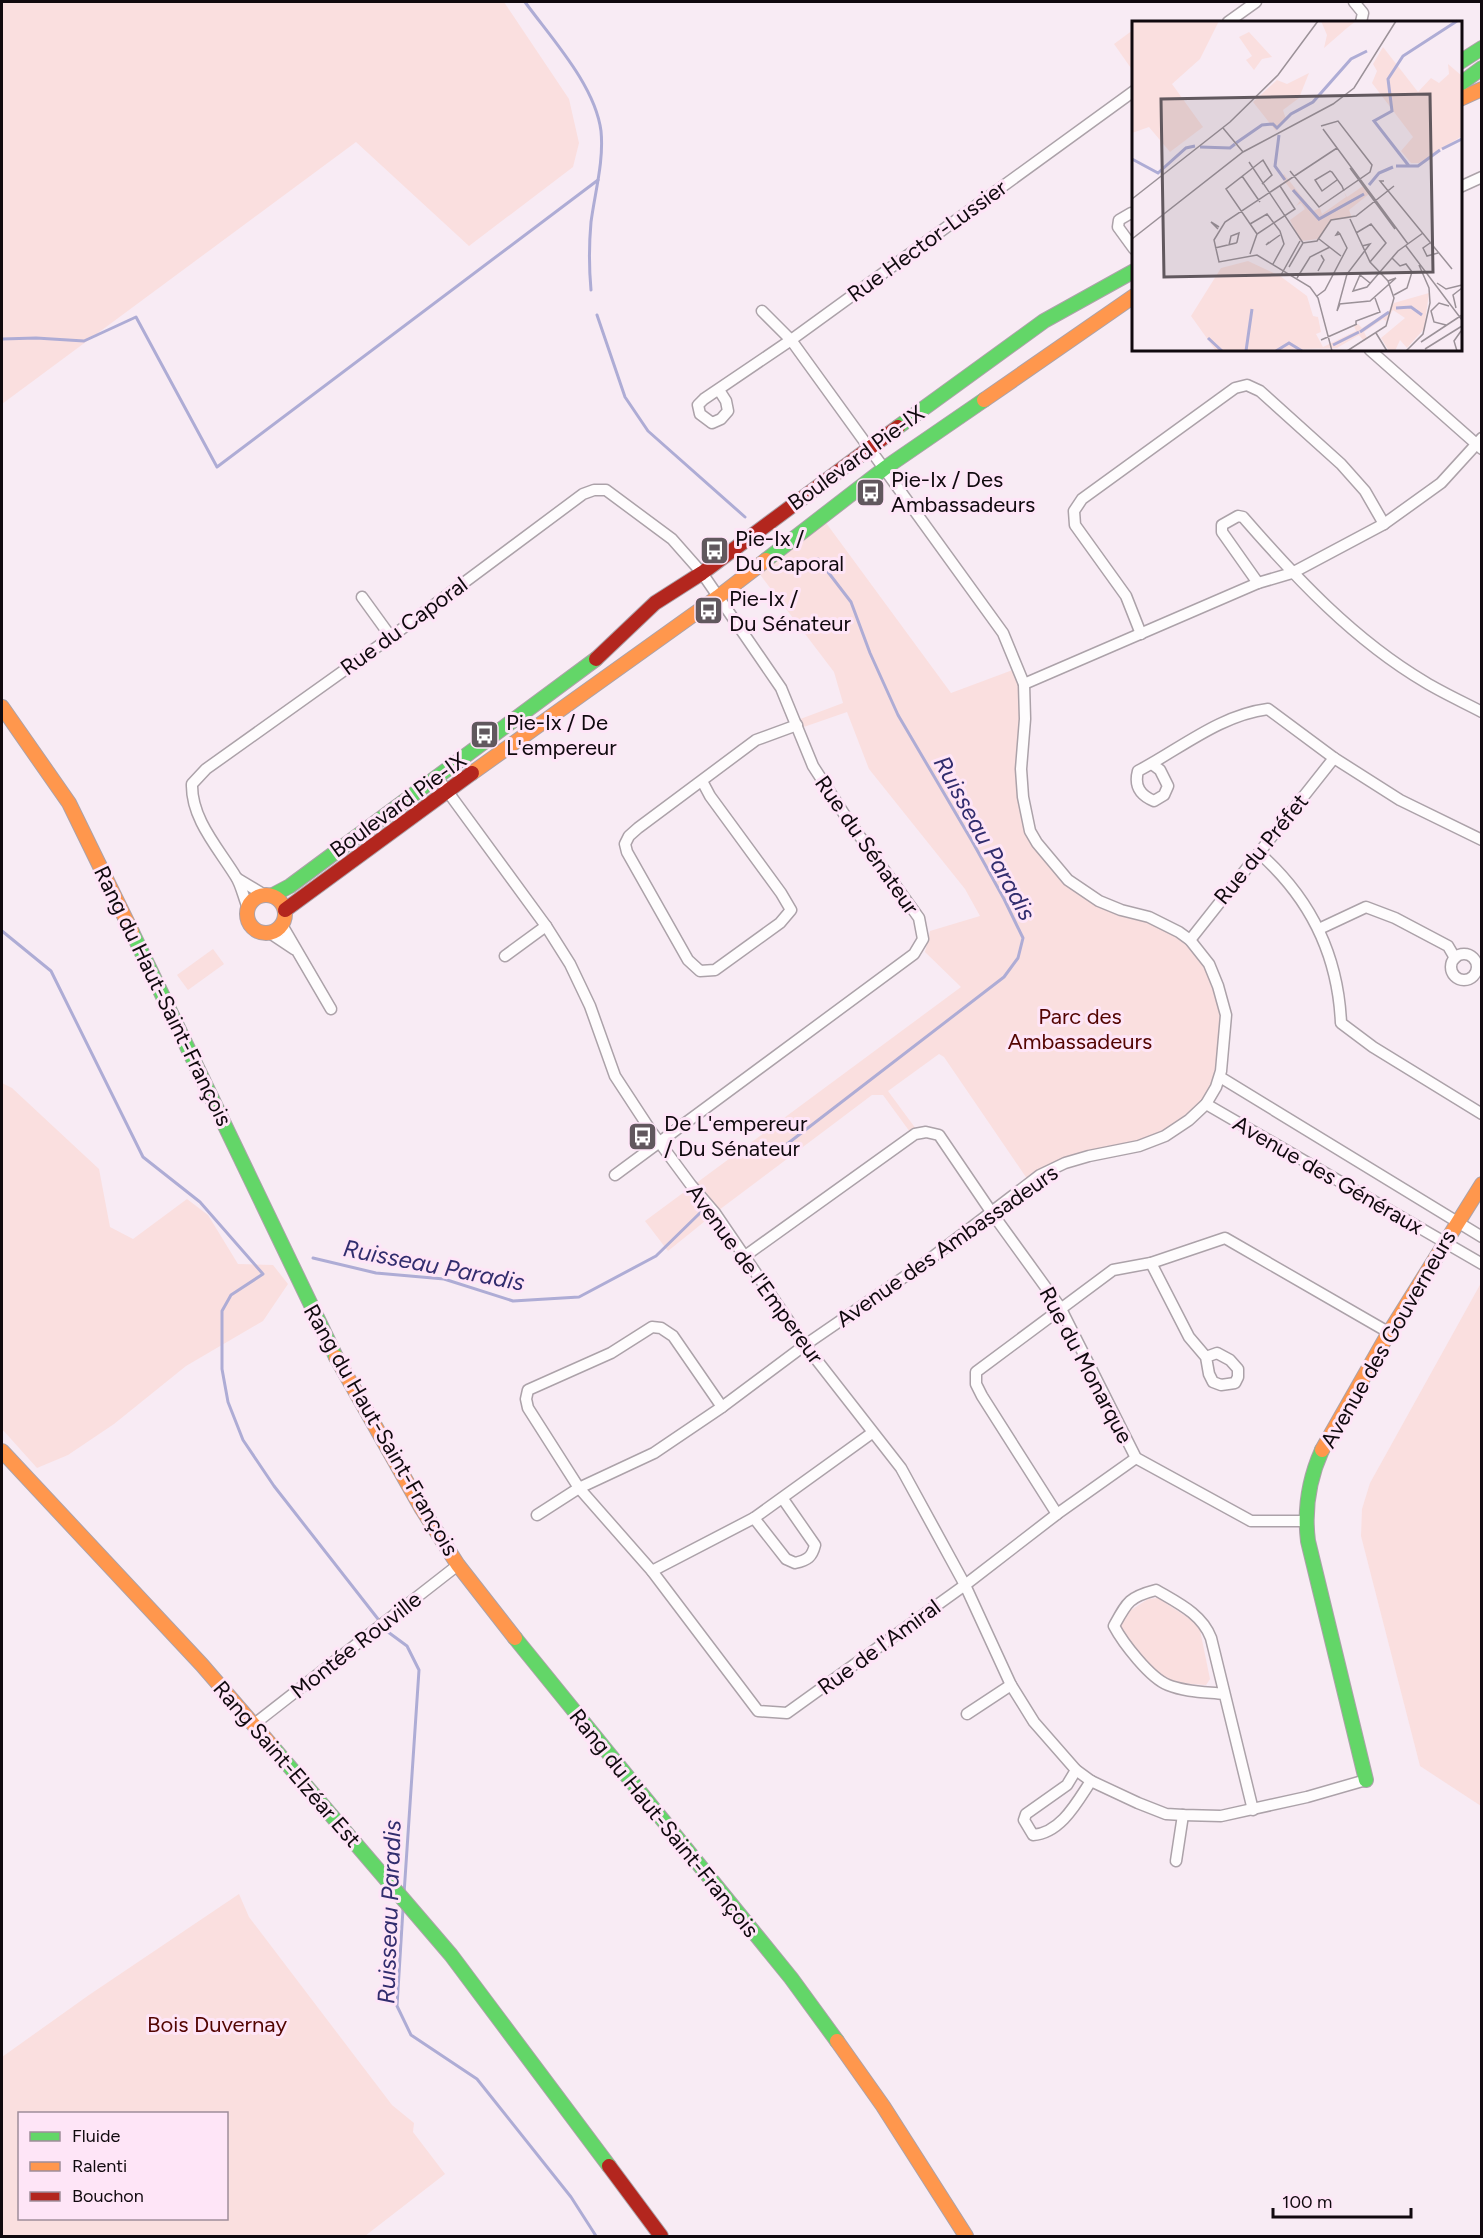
<svg xmlns="http://www.w3.org/2000/svg" width="1483" height="2238" font-family="Figtree,sans-serif">
<rect width="100%" height="100%" fill="#f8ebf4"/>
<g fill="#fadfdf" fill-rule="evenodd">
<path d="M2 2H504L569 99 579 143 573 167 469 246 356 142 2 404Z"/>
<path d="M1133 30 1134 31 1133 71 1114 44Z"/>
<path d="M821 516 951 693 1018 668 1024 684 1021 769 1030 831 1068 880 1190 940 1218 986 1224 1042 1206 1104 1165 1136 1089 1156 1030 1183 944 1057 939 1054 888 1091 916 1129 910 1132 883 1095H872L715 1213 668 1251 645 1221 961 987 925 952 930 931 980 916 965 889 869 769 847 712 798 729 795 721 843 703 834 672 755 568Z"/>
<path d="M213 949 224 964 188 990 177 975Z"/>
<path d="M2 1083 12 1088 99 1169 110 1227 133 1239 187 1199 208 1215 238 1264 273 1265 288 1284 263 1321 186 1366 114 1424 68 1455 37 1468 2 1429Z"/>
<path d="M1481 1283V1806L1420 1766 1361 1536 1362 1509 1370 1483Z"/>
<path d="M1158 1598 1199 1625 1210 1679 1206 1685C1197 1684 1187 1684 1178 1682 1155 1677 1129 1644 1120 1624L1122 1616 1148 1599Z"/>
<path d="M239 1894 249 1917 392 2105 414 2123 413 2132 445 2174 365 2236H2V2057L89 1995ZM20 2114H226V2218H20Z"/>
</g>
<g fill="none" stroke-linecap="round" stroke-linejoin="round">
<g stroke="#aeacd5" stroke-width="3">
<path d="M525 2C551 38 595 85 601 131 604 161 595 192 591 222 589 244 589 268 591 290"/>
<path d="M597 315 625 397 648 431 745 517"/>
<path d="M2 339 36 338 84 341 136 317 217 467 598 180"/>
<path d="M2 931 51 971 143 1157 200 1202 263 1274 231 1295 222 1311V1369L228 1402 243 1440 274 1486 378 1619"/>
<path d="M778 1151 1004 977 1018 958 1023 938 1004 899 972 841 898 715 870 653 851 602 818 559"/>
<path d="M313 1258 376 1273 444 1279 513 1301 579 1297 656 1256 701 1212"/>
<path d="M388 1632 407 1646 419 1670 404 1894"/>
<path d="M403 1909 397 2006 411 2035 477 2079 571 2197 596 2236"/>
</g>
<defs>
<g id="street">
<path d="M1354 2 1363 13 1361 22"/>
<path d="M1228 22 1256 2"/>
<path d="M1460 187 1482 177"/>
<path d="M1134 215 1131 213 1119 220 1118 227 1134 249"/>
<path d="M1370 350 1482 449"/>
<path d="M719 390 726 401 728 411 721 419 712 423 700 414 698 405 704 399 791 340 1134 91"/>
<path d="M1258 583 1222 532V525L1238 516 1243 517C1296 578 1354 640 1425 682 1443 693 1463 702 1482 712"/>
<path d="M362 597 391 637"/>
<path d="M1141 634 1126 596 1075 525 1074 511 1082 499 1235 388 1247 385 1260 391 1341 464 1365 491 1384 524"/>
<path d="M1024 684 1258 583 1292 573 1384 524 1441 483 1482 438"/>
<path d="M1152 764 1160 770 1168 786 1164 795 1154 801C1140 795 1134 786 1138 771 1180 749 1220 715 1268 709L1334 758 1400 800 1482 840"/>
<path d="M437 777 546 926 570 964 590 1006 615 1076 651 1131 691 1185 715 1213 805 1345 901 1468 965 1585 1011 1685 1034 1722 1076 1770 1091 1781 1138 1803 1166 1814 1183 1815 1221 1816 1307 1797 1366 1780"/>
<path d="M702 781 710 796 781 893 791 910 780 923 715 970 700 971 688 960 627 852 625 844 629 836 638 828 756 740 797 725"/>
<path d="M1259 853C1310 898 1338 955 1341 1023L1373 1047 1482 1114"/>
<path d="M238 879 263 894"/>
<path d="M248 908C244 899 241 884 236 877 219 849 191 819 192 784L206 769 391 637 583 494 594 490H606L672 539 702 573 781 688 813 766 848 820 919 918 923 939 914 954 615 1175"/>
<path d="M282 925 331 1009"/>
<path d="M1319 929 1366 907 1395 918 1448 946 1455 958"/>
<path d="M270 933 294 949"/>
<path d="M1190 940 1334 758"/>
<circle cx="1464" cy="967" r="13"/>
<path d="M505 956 546 926"/>
<path d="M1220 1077 1482 1237"/>
<path d="M1206 1104 1482 1264"/>
<path d="M745 1256 915 1134 926 1132 939 1135 992 1213 1060 1307 1136 1458 1251 1521H1305"/>
<path d="M1151 1263 1189 1337 1206 1357 1209 1374 1213 1382 1221 1385 1235 1383 1238 1377V1369L1230 1360 1217 1353 1206 1357"/>
<path d="M722 1407 673 1336 661 1328 652 1327 611 1353 528 1390 526 1399 528 1408 579 1488 652 1571 758 1711 787 1713 965 1585 1057 1514 1136 1458"/>
<path d="M1057 1514 982 1396 976 1384V1372L1113 1270 1151 1263 1225 1238 1388 1332"/>
<path d="M537 1515 579 1488 654 1453 722 1407 805 1345 926 1262 1040 1175 1065 1163 1089 1156 1139 1146 1165 1136 1189 1120 1206 1104 1216 1087 1221 1071 1226 1015 1218 986 1209 964 1190 940 1179 932 1149 917 1121 910 1099 901 1068 880 1037 843 1030 831 1023 797 1021 769 1025 719 1024 684 1003 633 791 340 762 311"/>
<path d="M754 1518 786 1559 795 1563C808 1560 812 1557 815 1545L783 1499"/>
<path d="M652 1571 754 1518 872 1433"/>
<path d="M1224 1694C1206 1692 1185 1692 1168 1685 1150 1678 1123 1643 1114 1626 1127 1602 1129 1597 1156 1590 1178 1603 1202 1614 1211 1638L1253 1810"/>
<path d="M967 1714 1011 1685"/>
<path d="M253 1725 458 1565"/>
<path d="M1076 1770 1067 1785 1026 1814 1024 1820 1033 1835C1061 1833 1077 1802 1091 1781"/>
<path d="M1176 1861 1183 1815"/>
</g>
<g id="fast">
<path d="M1460 62 1482 48"/>
<path d="M1460 84 1482 68"/>
<path d="M898 427 1044 321 1134 271"/>
<path d="M766 560 885 468 984 400"/>
<path d="M273 895 290 886 596 659"/>
<path d="M132 932 336 1357"/>
<path d="M1322 1450C1309 1479 1304 1509 1308 1541L1366 1780"/>
<path d="M515 1638 791 1978 837 2041"/>
<path d="M271 1745 451 1955 609 2166"/>
</g>
<g id="slow">
<path d="M1460 99 1482 89"/>
<path d="M984 400 1134 296"/>
<path d="M2 707 69 803 132 932"/>
<path d="M472 773 718 597 766 560"/>
<circle cx="266" cy="914" r="19"/>
<path d="M336 1357 422 1509 458 1565 515 1638"/>
<path d="M1322 1450 1387 1336 1482 1184"/>
<path d="M2 1451 202 1665 271 1745"/>
<path d="M837 2041 883 2106 966 2236"/>
</g>
<g id="jam">
<path d="M596 659 655 603 702 573 898 427"/>
<path d="M285 910 472 773"/>
<path d="M609 2166 661 2236"/>
</g>
</defs>
<use href="#street" stroke="#aca2a9" stroke-width="13"/>
<use href="#fast" stroke="#aca2a9" stroke-width="16"/>
<use href="#slow" stroke="#aca2a9" stroke-width="16"/>
<use href="#jam" stroke="#aca2a9" stroke-width="16"/>
<use href="#street" stroke="#fefcfd" stroke-width="10"/>
<use href="#fast" stroke="#63d668" stroke-width="14"/>
<use href="#slow" stroke="#ff974d" stroke-width="14"/>
<use href="#jam" stroke="#b3261e" stroke-width="14"/>
</g>
<defs>
<symbol id="bus-square" viewBox="-11 -11 22 22"><rect x="-9" y="-9" width="18" height="18" rx="4" fill="#61585e" stroke="#fee5f7"/><path d="M-5-6H5V4H4V6H2V4H-2V6H-4V4H-5ZM-3.5-4V0h7V-4ZM-3.5 1.2v1.5H-2V1.2ZM2 1.2v1.5H3.5V1.2Z" fill="#fff"/></symbol>
</defs>
<g fill-rule="evenodd">
<use href="#bus-square" x="854" y="476" width="33" height="33"/>
<use href="#bus-square" x="698" y="534" width="33" height="33"/>
<use href="#bus-square" x="692" y="594" width="33" height="33"/>
<use href="#bus-square" x="468" y="718" width="33" height="33"/>
<use href="#bus-square" x="626" y="1120" width="33" height="33"/>
</g>
<g text-anchor="middle" dominant-baseline="central" stroke-width="6" stroke-linejoin="round" paint-order="stroke">
<g font-size="22" fill="#10090e" stroke="#fee5f7">
<text transform="translate(927 241) rotate(-36)">Rue Hector-Lussier</text>
<text transform="translate(856 458) rotate(-36)">Boulevard Pie-IX</text>
<text transform="translate(404 626) rotate(-36)">Rue du Caporal</text>
<text transform="translate(398 805) rotate(-36)">Boulevard Pie-IX</text>
<text transform="translate(867 845) rotate(55)">Rue du Sénateur</text>
<text transform="translate(1261 849) rotate(-51)">Rue du Préfet</text>
<text transform="translate(163 996) rotate(64)">Rang du Haut-Saint-François</text>
<text transform="translate(1328 1175) rotate(30)">Avenue des Généraux</text>
<text transform="translate(947 1246) rotate(-35)">Avenue des Ambassadeurs</text>
<text transform="translate(755 1274) rotate(54)">Avenue de l'Empereur</text>
<text transform="translate(1388 1339) rotate(-60)">Avenue des Gouverneurs</text>
<text transform="translate(1086 1365) rotate(62)">Rue du Monarque</text>
<text transform="translate(381 1430) rotate(60)">Rang du Haut-Saint-François</text>
<text transform="translate(356 1645) rotate(-38)">Montée Rouville</text>
<text transform="translate(879 1647) rotate(-36)">Rue de l'Amiral</text>
<text transform="translate(287 1764) rotate(49)">Rang Saint-Elzéar Est</text>
<text transform="translate(664 1823) rotate(51)">Rang du Haut-Saint-François</text>
</g>
<g font-size="22" fill="#10090e" stroke="#fee5f7" text-anchor="start">
<text x="891" y="479">Pie-Ix / Des<tspan x="891" dy="25">Ambassadeurs</tspan></text>
<text x="735" y="538">Pie-Ix /<tspan x="735" dy="25">Du Caporal</tspan></text>
<text x="729" y="598">Pie-Ix /<tspan x="729" dy="25">Du Sénateur</tspan></text>
<text x="506" y="722">Pie-Ix / De<tspan x="506" dy="25">L'empereur</tspan></text>
<text x="664" y="1123">De L'empereur<tspan x="664" dy="25">/ Du Sénateur</tspan></text>
</g>
<g font-size="22" fill="#530401" stroke="#fee5f7">
<text x="1080" y="1016">Parc des<tspan x="1080" dy="25">Ambassadeurs</tspan></text>
<text x="217" y="2024">Bois Duvernay</text>
</g>
<g font-size="24" font-style="italic" fill="#322d6e" stroke="#fee5f7">
<text transform="translate(985 838) rotate(61)">Ruisseau Paradis</text>
<text transform="translate(434 1265) rotate(11)">Ruisseau Paradis</text>
<text transform="translate(389 1912) rotate(-88)">Ruisseau Paradis</text>
</g>
</g>
<g transform="translate(1132 21)">
<rect width="330" height="330" fill="#f8ebf4"/>
<path d="M0 0H87L68 38 40 63 71 106 38 131 17 106 0 112ZM224 0 215 7 192 27 195 14 189 0ZM117 11 140 36 130 38 122 49 114 39 120 35 107 16ZM251 26 286 71 299 57 307 62 317 53 316 43 330 55V115L287 142H279L269 130 281 116 240 62 245 50 241 43ZM177 52 167 77 151 89 154 98 144 110 121 81 145 59 155 63ZM152 153 181 190 188 187 190 193 214 176 212 171 215 176 231 165 237 173 217 189 220 197 200 199 187 218 168 220 158 199 173 188 169 182 164 185 168 180 149 156ZM116 240 148 255 175 275 181 295 186 296 189 311 184 313 191 326 224 310 222 305 226 303 230 307 258 289 262 282 297 272 292 308 275 327 268 319 263 330H257L249 317 273 297 261 289 254 300 251 298 232 311 235 317 231 319 227 314 205 327 84 330 59 295 89 247Z" fill="#fadfdf"/>
<path fill="none" stroke="#aeacd5" stroke-width="3" d="M147 114 143 145 153 159M104 122 130 104 141 103 145 107 159 93 181 81 219 38 235 30M68 126 98 127 103 123M310 128 330 118M0 138 26 152 54 127 63 125M264 145H286L308 129M277 145 242 100 260 90 256 58 271 35 325 0M237 164 247 152 261 146M161 169 187 198 232 173M264 287 279 286 290 294M228 311 257 291M76 317 90 330M201 324 227 311M114 330 120 288M144 330 157 322 170 330"/>
<path fill="none" stroke="#9b9198" stroke-width="1.5" d="M91 107 111 131M191 108 276 223M117 141 171 222 185 220 199 199 224 195 262 165M218 147 263 208M158 150 187 186 238 151 240 144 206 100 189 105M110 155 128 181M205 159 190 170 183 159 198 150 200 151 210 165 212 170M252 160H248L320 248M0 178 98 101 146 54 186 0M118 203 135 193 148 210 152 223 141 243M86 208 79 201 87 206M224 212 239 203 254 222 238 241M125 213 94 168 131 139 140 154 130 163M0 218 111 131 201 83 222 67 264 0M187 218 209 235M137 221 134 224 148 214M298 222 291 227 295 235 306 232M274 225 330 299M83 227 104 222 105 221 107 212 99 215 97 224M118 233 125 213 163 188 148 165M260 237 268 245 274 243 280 251 275 267 262 274M157 246 171 222M186 250 192 239 189 234M149 254 168 220M165 257 178 236 198 226M238 262 228 254 221 270 235 266 266 230 291 212M305 262 314 268 330 264M185 275 193 269 215 227 208 213 204 214 206 211 208 213M207 283 238 280 264 257 256 260M208 283 205 290 215 253 238 223 230 225M324 287 321 274 330 267M224 304V300L248 291 243 277M314 304 302 301 299 290 307 282 317 285M244 312 255 330M189 319 225 303M289 321 330 294M293 328 330 305M200 330 186 277 178 266 125 234 87 241 82 219 93 201 205 127M215 330 254 305 262 277 256 260 238 241 218 198M274 330 291 313 298 282 297 267 287 244M325 330 322 320 329 310"/>
<path fill="#61585e" fill-opacity="0.15" stroke="#61585e" stroke-width="3" d="M298 73 301 251 32 256 29 78Z"/>
<rect width="330" height="330" fill="none" stroke="#10090e" stroke-width="3"/>
</g>
<rect width="1483" height="2238" fill="none" stroke="#10090e" stroke-width="6"/>
<rect x="18" y="2112" width="210" height="108" fill="#fee5f7" stroke="#9f8d9a" stroke-width="1.5"/>
<rect x="30" y="2132" width="30" height="9" fill="#63d668" stroke="#9f8d9a" stroke-width="1.5"/>
<text x="72" y="2142" font-size="18" fill="#10090e">Fluide</text>
<rect x="30" y="2162" width="30" height="9" fill="#ff974d" stroke="#9f8d9a" stroke-width="1.5"/>
<text x="72" y="2172" font-size="18" fill="#10090e">Ralenti</text>
<rect x="30" y="2192" width="30" height="9" fill="#b3261e" stroke="#9f8d9a" stroke-width="1.5"/>
<text x="72" y="2202" font-size="18" fill="#10090e">Bouchon</text>
<path d="M1273 2208v9h138v-9" fill="none" stroke="#10090e" stroke-width="3"/>
<text x="1282" y="2208" font-size="18" fill="#10090e" stroke="#fee5f7" stroke-width="4.5" paint-order="stroke">100 m</text>
</svg>
